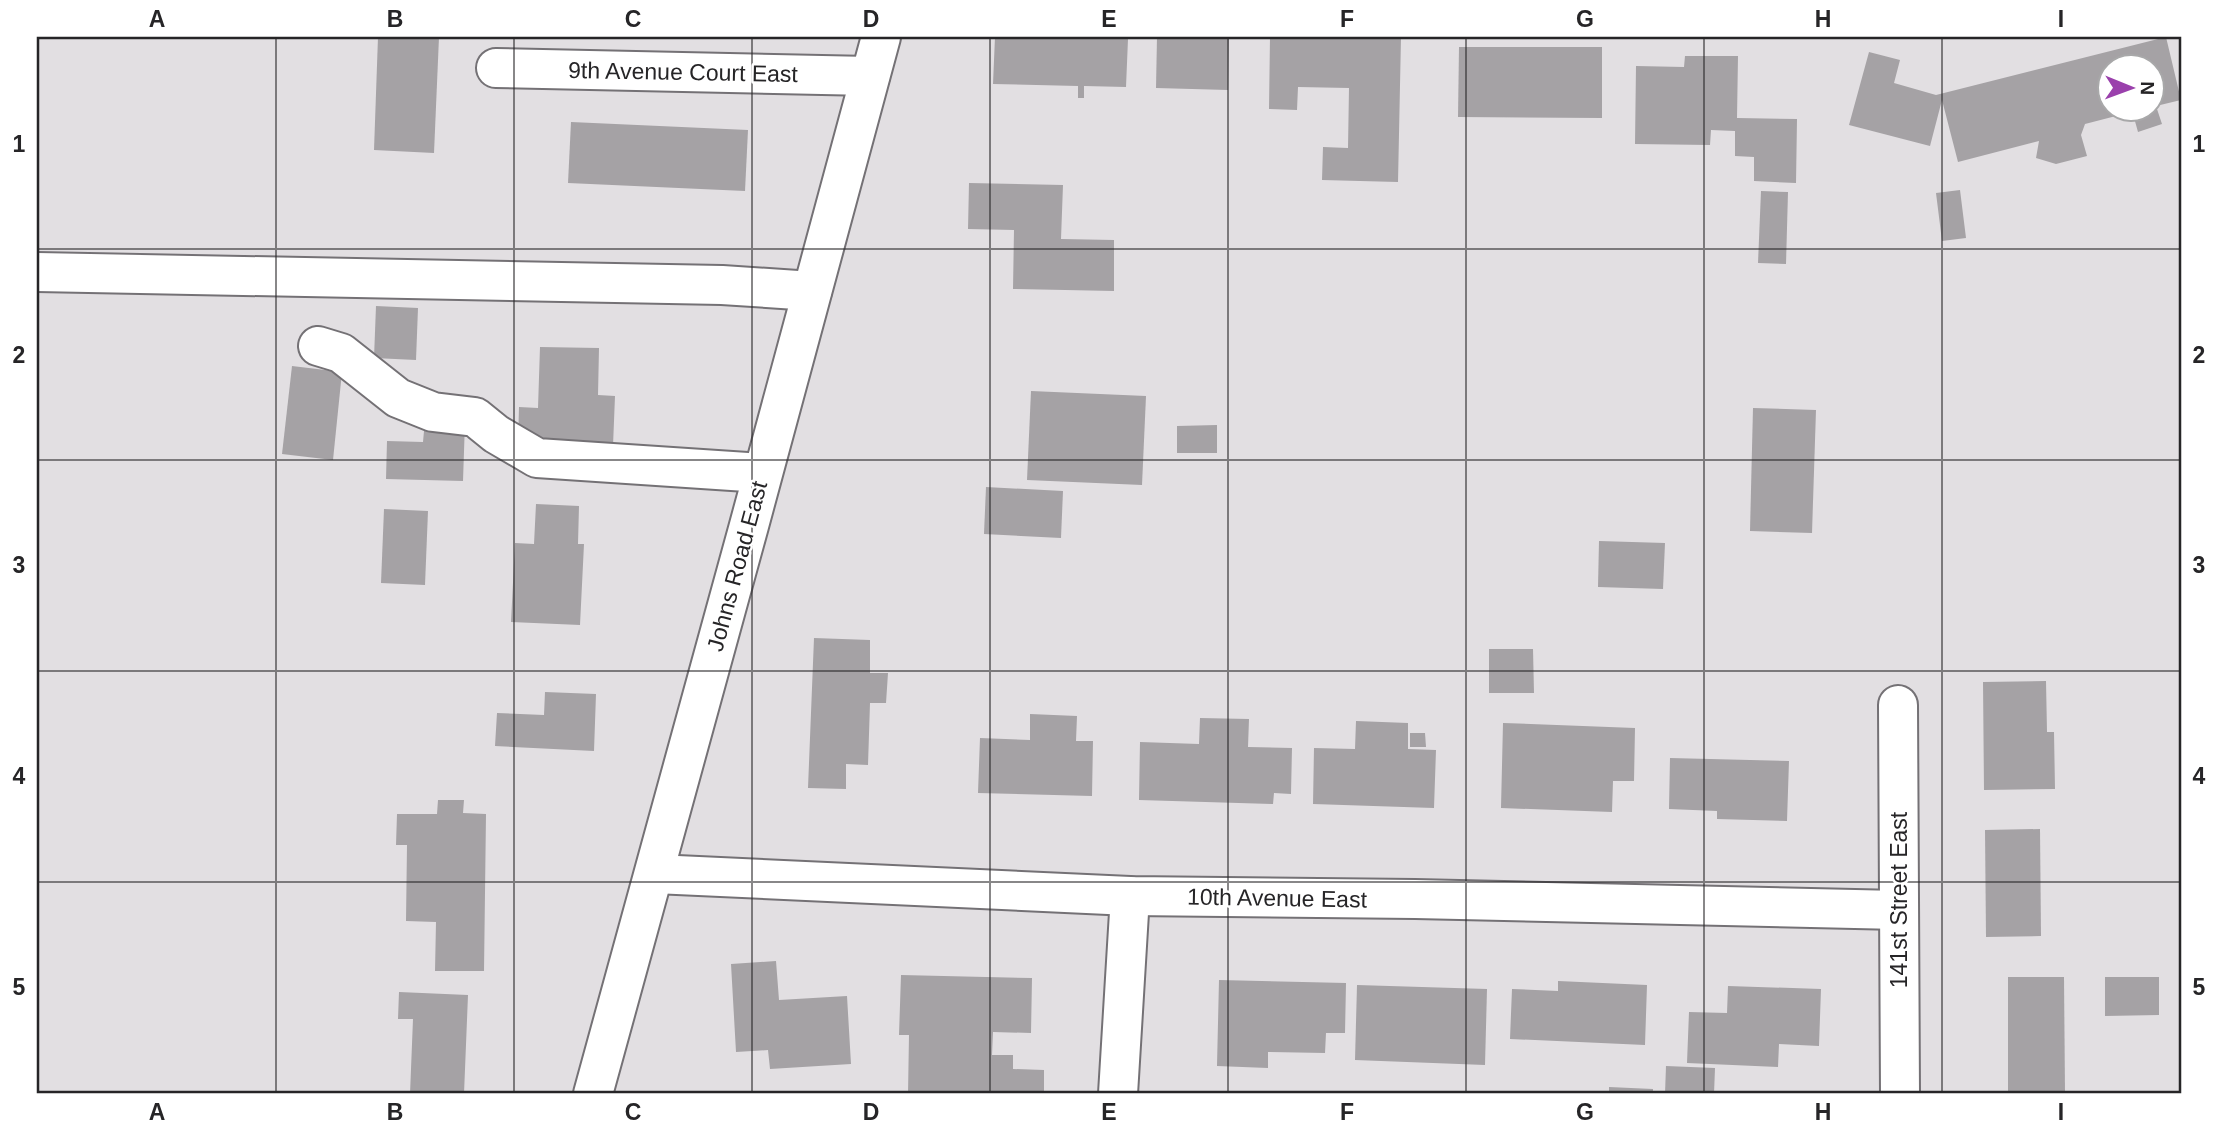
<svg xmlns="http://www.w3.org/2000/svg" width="2218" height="1131" font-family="Arial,sans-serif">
<rect width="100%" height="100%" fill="#e2dfe2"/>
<g fill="#a5a2a5">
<path d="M378 37H439L434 153 374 150Z"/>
<path d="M995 37 1128 39 1126 87 1084 86V98H1078V86L993 84Z"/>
<path d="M1157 37 1229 39 1228 90 1156 88Z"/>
<path d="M1270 37 1350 39V37H1401L1398 182 1322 180 1323 147 1348 148 1349 88 1298 87 1297 110 1269 109Z"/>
<path d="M2166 37 2181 100 2156 106 2162 124 2138 132 2133 114 2152 108V66H2110V108L2143 109 2085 124 2081 135 2087 156 2056 164 2036 158 2039 141 1958 162 1942 100 1930 146 1849 125 1869 52 1900 60 1894 83 1936 95Z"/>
<path d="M1459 47H1602V118L1458 117Z"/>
<path d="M1685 56H1738L1737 118 1797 119 1796 183 1754 181V157L1735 156V131L1711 130 1710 145 1635 144 1636 66 1684 67Z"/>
<path d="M571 122 748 130 745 191 568 183Z"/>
<path d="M969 183 1063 185 1061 239 1114 240V291L1013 289 1014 230 968 229Z"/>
<path d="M1960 190 1966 238 1942 241 1936 193Z"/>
<path d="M1761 191 1788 192 1786 264 1758 263Z"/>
<path d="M376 306 418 308 416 360 374 358Z"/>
<path d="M540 347 599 348 598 395 615 396 613 446 518 443 519 407 538 408Z"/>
<path d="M292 366 342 372 333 460 282 454Z"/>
<path d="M1031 391 1146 396 1142 485 1027 480Z"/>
<path d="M1753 408 1816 410 1812 533 1750 531Z"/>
<path d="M425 420 465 422 463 481 386 479 387 441 423 442Z"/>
<path d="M1217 425V453H1177V426Z"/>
<path d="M986 487 1063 491 1061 538 984 534Z"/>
<path d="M536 504 579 506 578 544H584L580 625 511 622 515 543 534 544Z"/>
<path d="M384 509 428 511 425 585 381 583Z"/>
<path d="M1599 541 1665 543 1663 589 1598 587Z"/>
<path d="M814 638 870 640V673H888L886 703H870L868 765 846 764V789L808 788Z"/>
<path d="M1489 649H1533L1534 693H1489Z"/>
<path d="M2046 681 2047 732H2054L2055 789 1984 790 1983 682Z"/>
<path d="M545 692 596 694 594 751 495 746 497 713 544 715Z"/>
<path d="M1030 714 1077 716 1076 741H1093L1092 796 978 793 980 738 1030 740Z"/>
<path d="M1200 718 1249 719 1248 747 1292 748 1291 794 1274 793 1273 804 1139 800 1140 742 1199 744Z"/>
<path d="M1356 721 1408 723V749L1436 750 1434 808 1313 804 1314 748 1355 749Z"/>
<path d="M1503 723 1635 728 1634 781H1613L1612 812 1501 808Z"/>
<path d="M1410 733H1425L1426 747H1410Z"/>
<path d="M1670 758 1789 761 1787 821 1717 819V811L1669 809Z"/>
<path d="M438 800H464L463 813 486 814 484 971H435L436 922 406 921 407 845H396L397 814H437Z"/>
<path d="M2040 829 2041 936 1986 937 1985 830Z"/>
<path d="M776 961 779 1000 847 996 851 1064 770 1069 768 1050 736 1052 731 964Z"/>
<path d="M901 975 1032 978 1031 1033 993 1032 992 1055H1013V1069L1044 1070V1094H908L909 1035H899Z"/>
<path d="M2008 977H2064L2065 1092H2008Z"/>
<path d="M2105 977H2159V1015L2105 1016Z"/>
<path d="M1219 980 1346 983 1345 1033H1326L1325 1053 1268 1052V1068L1217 1066Z"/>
<path d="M1558 981 1647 985 1645 1045 1510 1039 1512 989 1558 991Z"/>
<path d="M1357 985 1487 989 1485 1065 1355 1060Z"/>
<path d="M1728 986 1821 989 1819 1046 1779 1044 1778 1067 1687 1063 1689 1012 1727 1013Z"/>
<path d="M399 992 468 995 464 1094H410L413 1019H398Z"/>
<path d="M1666 1066 1715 1068 1714 1094H1665Z"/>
<path d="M1609 1087 1653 1089V1094H1609Z"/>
</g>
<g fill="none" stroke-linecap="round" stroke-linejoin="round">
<defs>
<g id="minor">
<path d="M496 68 870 76"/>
<path d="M37 272 722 285 812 291"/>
<path d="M318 346 341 353 398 398 433 412 475 417 496 434 537 458 762 473"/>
<path d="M1898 705 1900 1094"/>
<path d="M655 874 1130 896 1415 899 1899 910"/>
<path d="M593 1094C692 743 785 389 881 37"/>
<path d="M1118 1094 1130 896"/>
</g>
</defs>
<use href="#minor" stroke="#747175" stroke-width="42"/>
<use href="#minor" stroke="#fff" stroke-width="38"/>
</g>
<path fill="none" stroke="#262527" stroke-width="2" stroke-opacity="0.55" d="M276 37V1094M514 37V1094M752 37V1094M990 37V1094M1228 37V1094M1466 37V1094M1704 37V1094M1942 37V1094M37 249H2181M37 460H2181M37 671H2181M37 882H2181"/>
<g text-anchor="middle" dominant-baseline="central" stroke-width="5" stroke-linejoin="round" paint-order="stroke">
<g font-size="23" fill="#262527" stroke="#fff">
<text transform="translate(683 72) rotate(1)">9th Avenue Court East</text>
<text transform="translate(737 566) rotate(-75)">Johns Road East</text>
<text transform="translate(1277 898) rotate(1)">10th Avenue East</text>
<text transform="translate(1899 900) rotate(-90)">141st Street East</text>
</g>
</g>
<rect width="2218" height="1131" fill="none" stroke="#ffffff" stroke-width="77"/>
<g transform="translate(2131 88) rotate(91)"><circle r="33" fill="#ffffff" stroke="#a8a8a9" stroke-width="2"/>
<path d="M0-5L12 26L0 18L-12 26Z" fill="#9a40ac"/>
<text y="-10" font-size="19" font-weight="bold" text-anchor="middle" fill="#262527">N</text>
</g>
<rect x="38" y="38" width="2142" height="1054" fill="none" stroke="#262527" stroke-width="2.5"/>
<g font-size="23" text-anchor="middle" font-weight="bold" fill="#262527">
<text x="157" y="27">A</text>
<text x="395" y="27">B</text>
<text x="633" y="27">C</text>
<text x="871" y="27">D</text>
<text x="1109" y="27">E</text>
<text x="1347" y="27">F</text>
<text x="1585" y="27">G</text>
<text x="1823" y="27">H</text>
<text x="2061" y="27">I</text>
<text x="19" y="152">1</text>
<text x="2199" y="152">1</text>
<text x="19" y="363">2</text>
<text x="2199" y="363">2</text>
<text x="19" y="573">3</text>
<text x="2199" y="573">3</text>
<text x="19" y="784">4</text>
<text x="2199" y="784">4</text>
<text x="19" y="995">5</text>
<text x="2199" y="995">5</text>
<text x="157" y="1120">A</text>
<text x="395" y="1120">B</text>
<text x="633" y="1120">C</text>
<text x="871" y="1120">D</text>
<text x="1109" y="1120">E</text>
<text x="1347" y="1120">F</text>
<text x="1585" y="1120">G</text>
<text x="1823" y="1120">H</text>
<text x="2061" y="1120">I</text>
</g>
</svg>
